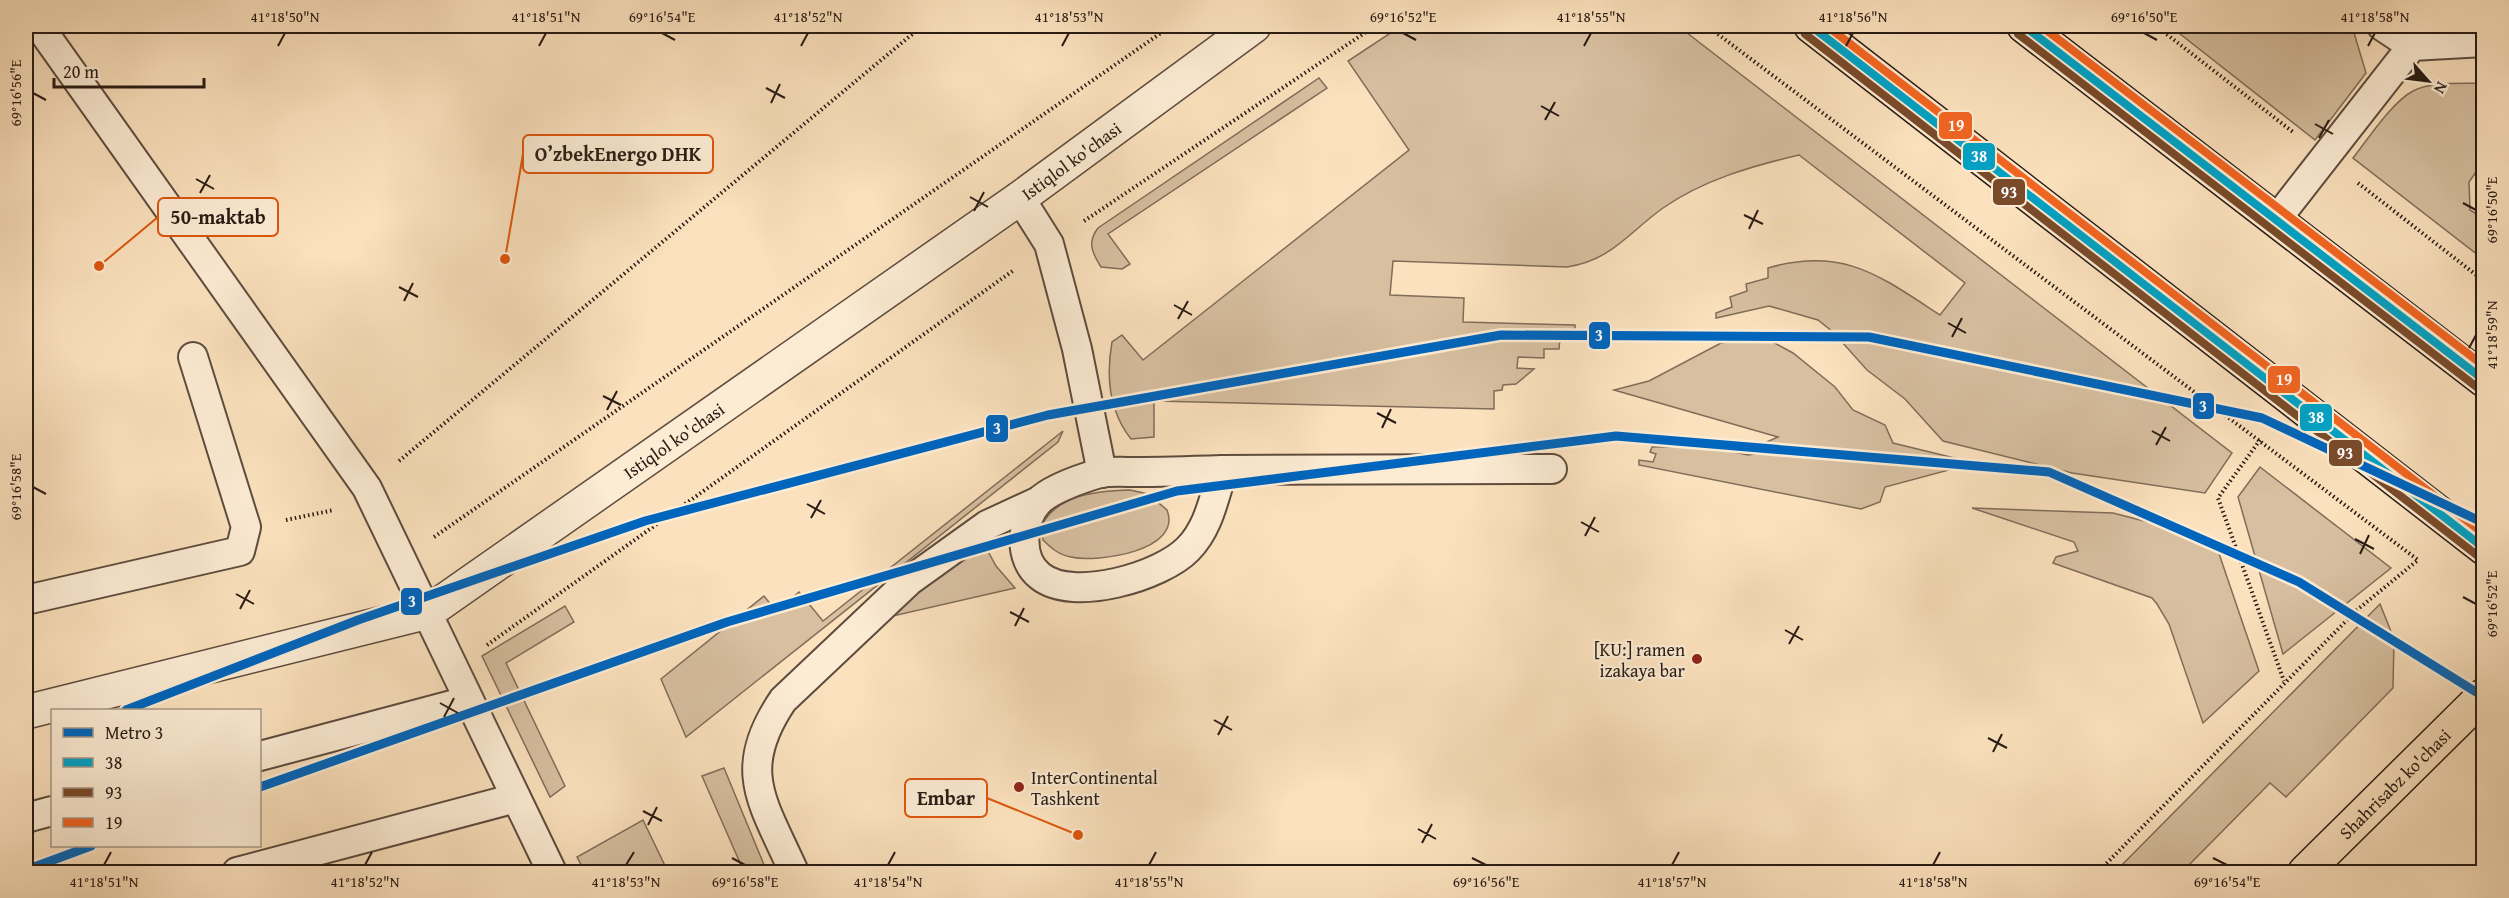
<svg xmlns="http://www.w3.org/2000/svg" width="2509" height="898" font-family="'Gentium Book Plus',serif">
<rect width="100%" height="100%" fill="#fbe1bd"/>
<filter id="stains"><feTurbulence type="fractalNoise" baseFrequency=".00333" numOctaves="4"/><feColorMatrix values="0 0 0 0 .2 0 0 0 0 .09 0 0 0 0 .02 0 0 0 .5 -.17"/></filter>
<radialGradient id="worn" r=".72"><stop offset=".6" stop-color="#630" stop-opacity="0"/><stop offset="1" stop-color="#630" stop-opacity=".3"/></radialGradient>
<g fill="#d7bfa0" stroke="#806d5a" stroke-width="1.5">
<path d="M1401 26H1678L2232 453 2205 493 2072 473 1943 441 1905 399 1867 370 1833 332 1818 320 1769 306 1716 318V313L1732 307 1730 297 1747 291 1746 284 1768 278V268C1843 246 1880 276 1940 315L1965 283 1799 155C1752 166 1703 180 1663 208 1628 233 1612 260 1567 267L1393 261 1390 295 1464 298 1463 322 1575 325V338H1560L1559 349H1544V358L1518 357 1517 368 1534 369 1516 384 1503 385 1502 390 1494 391V409L1154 401V437L1131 439C1109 411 1106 376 1112 342L1122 335 1143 360 1409 150 1348 61Z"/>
<path d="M2170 26H2352L2366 73 2315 140Z"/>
<path d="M1319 78 1327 88 1108 234 1130 264 1122 269 1101 267C1092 253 1087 242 1098 228Z"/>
<path d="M2483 83V162L2469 182 2470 210 2483 218V259L2353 158C2368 139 2392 102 2413 91 2432 81 2462 84 2483 83Z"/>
<path d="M1755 338 1771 341 1793 353 1835 387 1853 410 1885 425 1893 443 1975 463 1972 471 1956 468 1885 487 1880 502 1861 509 1639 465V460L1653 462 1656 454 1650 452 1652 447 1706 446 1748 455 1760 453 1762 444 1778 437 1614 390 1649 381 1721 343Z"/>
<path d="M1063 431 1058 442 686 737 661 679 764 596 776 611 799 592 823 621Z"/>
<path d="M2260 467 2391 568 2283 654 2238 497Z"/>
<path d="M1130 490 1148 494 1167 510C1183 551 1097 563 1071 557 1059 555 1051 548 1043 540L1041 526C1058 494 1097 491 1130 490Z"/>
<path d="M1972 508 2113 513 2214 539 2259 671 2203 723 2169 624 2157 604 2152 598 2053 563 2056 557 2078 551 2074 542Z"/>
<path d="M982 540 996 566 1015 588 893 616 891 613Z"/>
<path d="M2380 604 2394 639 2393 688 2286 797 2270 783 2182 872H2115Z"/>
<path d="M565 606 574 622 506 663 565 786 550 797 482 656Z"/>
<path d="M724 768 767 872H744L702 776Z"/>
<path d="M643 820 668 872H585L577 857Z"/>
</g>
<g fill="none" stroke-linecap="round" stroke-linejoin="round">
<defs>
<g id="lane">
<path d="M39 26 367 488 552 872"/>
<path d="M2382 26 2412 46"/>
<path d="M1020 198 1049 244 1077 349 1102 473"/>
<path d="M2276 220 2412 46 2484 42"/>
<path d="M1223 470C1214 497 1209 528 1188 549 1162 576 1073 603 1040 576 1018 559 1021 521 1038 502 1050 489 1083 478 1100 473 1111 471 1125 472 1136 472 1165 472 1194 471 1223 470Z"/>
<path d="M1223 470 1552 469"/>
<path d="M26 600 240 551 246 527 193 357"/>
<path d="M260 756 467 701"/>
<path d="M26 818 52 811"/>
<path d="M237 872 516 798"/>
<path d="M794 872C763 802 735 771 783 700L909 581 987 525 1039 501"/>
</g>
<g id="street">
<path id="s1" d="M26 712 428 612 1020 198 1254 26"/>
</g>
<g id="primary">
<path d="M1811 26 2484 548"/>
<path d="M2024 26 2484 380"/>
<path id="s2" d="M2305 872 2484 695"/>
</g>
</defs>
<use href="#lane" stroke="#5d4c3e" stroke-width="32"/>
<use href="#street" stroke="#5d4c3e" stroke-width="36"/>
<use href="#primary" stroke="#281b14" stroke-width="36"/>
<g stroke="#281b14" stroke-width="4" stroke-dasharray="1.5 3" stroke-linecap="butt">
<path d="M1707 26 2418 560 2357 610 2098 872"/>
<path d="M2156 26 2293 132"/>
<path d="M2358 183 2484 281"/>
<path d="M1084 221 1375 26"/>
<path d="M2260 440 2218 498 2284 681"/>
<path d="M399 461 922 26"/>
<path d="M286 520 334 510"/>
<path d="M434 537 1171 26"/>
<path d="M487 645 1014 270"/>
</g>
<use href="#lane" stroke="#fcecd4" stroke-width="28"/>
<use href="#street" stroke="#fcecd4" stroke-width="33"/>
<use href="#primary" stroke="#fbe1bd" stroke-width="33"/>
<defs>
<g id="bus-1">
<path d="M1811 26 2484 548"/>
<path d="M2024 26 2484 380"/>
</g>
<g id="bus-2">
<path d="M1805 34 2478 556"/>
<path d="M2018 34 2478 388"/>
</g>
<g id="bus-3">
<path d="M1827 26 2484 534"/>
<path d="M2041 26 2484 366"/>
</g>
</defs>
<use href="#bus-1" stroke="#fcecd4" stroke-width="12"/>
<use href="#bus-2" stroke="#fcecd4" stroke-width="12"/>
<use href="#bus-3" stroke="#fcecd4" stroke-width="12"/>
<use href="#bus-1" stroke="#02a2c5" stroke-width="8"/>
<use href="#bus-2" stroke="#7a4b2a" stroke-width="8"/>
<use href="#bus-3" stroke="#f26522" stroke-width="8"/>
<defs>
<g id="metro-1">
<path d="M126 710 358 620 645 521 1048 415 1501 335 1869 337 2262 418 2484 523"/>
<path d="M260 787 727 622 1177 491 1616 436 2049 472 2299 582 2484 697"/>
<path d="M26 870 91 846"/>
</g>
</defs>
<use href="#metro-1" stroke="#fcecd4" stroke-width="14"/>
<use href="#metro-1" stroke="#0065bd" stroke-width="9"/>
</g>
<path fill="none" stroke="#281b14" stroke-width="2" d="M662 33 675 40M1403 33 1416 40M2144 33 2157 40M278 46 285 33M539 46 546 33M801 46 808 33M1062 46 1069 33M1584 46 1591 33M1846 46 1853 33M2368 46 2375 33M766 88 785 98M33 93 46 100M771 103 780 84M1541 106 1559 116M1545 120 1555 102M2315 124 2333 134M2319 138 2329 120M196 179 214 189M200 193 210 175M970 197 988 207M2463 203 2476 210M974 211 984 192M1744 215 1763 224M1749 229 1758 210M399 287 418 297M404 301 413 283M1174 305 1192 315M1178 319 1188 301M1948 323 1966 333M1952 337 1962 318M2469 348 2476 335M603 396 621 405M607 410 617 391M1377 413 1396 423M1382 428 1391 409M2152 431 2170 441M2156 445 2166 427M33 487 46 494M807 504 825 514M811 518 821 500M1581 522 1599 532M1585 536 1595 517M2355 539 2374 549M2360 554 2369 535M236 594 254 604M2463 597 2476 604M240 609 250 590M1010 612 1029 622M1015 626 1024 608M1785 630 1803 640M1789 644 1799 626M440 703 458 713M444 717 454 698M1214 720 1232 730M1218 735 1228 716M1988 738 2007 748M1993 752 2002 734M643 811 662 821M648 825 657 807M1418 829 1436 839M1422 843 1432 824M732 858 745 865M1472 858 1486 865M2213 858 2227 865M104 865 111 852M365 865 372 852M626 865 634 852M888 865 895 852M1149 865 1156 852M1672 865 1679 852M1933 865 1940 852"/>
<g fill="#8f2418" stroke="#fcecd4" stroke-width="2">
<circle cx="1697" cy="659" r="6"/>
<circle cx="1019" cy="787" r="6"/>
</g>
<g text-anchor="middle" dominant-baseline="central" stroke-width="4.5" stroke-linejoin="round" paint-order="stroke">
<g font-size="18" fill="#281b14" stroke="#fcecd4">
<text stroke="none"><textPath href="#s1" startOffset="1200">Istiqlol ko'chasi</textPath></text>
<text stroke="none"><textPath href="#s1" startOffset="714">Istiqlol ko'chasi</textPath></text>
<text stroke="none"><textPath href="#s2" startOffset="126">Shahrisabz ko'chasi</textPath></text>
</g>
<g font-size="18" fill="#281b14" stroke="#fcecd4" text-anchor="end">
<text x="1685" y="649">[KU:] ramen<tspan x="1685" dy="21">izakaya bar</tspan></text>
<text x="1031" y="777" text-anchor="start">InterContinental<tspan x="1031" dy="21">Tashkent</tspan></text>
</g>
</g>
<path fill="none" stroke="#de560c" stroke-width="2" d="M505 259L523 154M99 266L158 217M1078 835L987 798"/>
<g fill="#de560c" stroke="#fcecd4" stroke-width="2">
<circle cx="505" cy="259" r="6"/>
<circle cx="99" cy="266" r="6"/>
<circle cx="1078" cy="835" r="6"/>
</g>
<g fill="#fcecd4" stroke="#de560c" stroke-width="2">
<rect x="523" y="135" width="190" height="38" rx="6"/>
<rect x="158" y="198" width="120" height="38" rx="6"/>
<rect x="905" y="779" width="82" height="38" rx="6"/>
</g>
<g font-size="20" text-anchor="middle" font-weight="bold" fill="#281b14">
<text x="618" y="161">O’zbekEnergo DHK</text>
<text x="218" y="224">50-maktab</text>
<text x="946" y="805">Embar</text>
</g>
<g stroke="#fcecd4" stroke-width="2">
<rect x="1938" y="111" width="35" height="29" rx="6" fill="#f26522"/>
<rect x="1962" y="142" width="34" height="29" rx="6" fill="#02a2c5"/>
<rect x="1992" y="178" width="34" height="28" rx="6" fill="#7a4b2a"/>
<rect x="1588" y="321" width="23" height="29" rx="6" fill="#0065bd"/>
<rect x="2267" y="365" width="34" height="29" rx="6" fill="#f26522"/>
<rect x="2192" y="392" width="23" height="28" rx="6" fill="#0065bd"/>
<rect x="2299" y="403" width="34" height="29" rx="6" fill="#02a2c5"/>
<rect x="985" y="414" width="24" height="29" rx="6" fill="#0065bd"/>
<rect x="2328" y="439" width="35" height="28" rx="6" fill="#7a4b2a"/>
<rect x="400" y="587" width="23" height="29" rx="6" fill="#0065bd"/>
</g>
<g font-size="16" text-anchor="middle" font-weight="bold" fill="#fff">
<text x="1956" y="131">19</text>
<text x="1979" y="162">38</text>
<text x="2009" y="198">93</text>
<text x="1599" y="341">3</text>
<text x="2284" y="385">19</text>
<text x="2203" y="412">3</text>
<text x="2316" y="423">38</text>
<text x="997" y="434">3</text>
<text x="2345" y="459">93</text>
<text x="412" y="607">3</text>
</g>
<rect width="2509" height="898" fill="none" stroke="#fbe1bd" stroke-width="66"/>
<rect x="51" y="709" width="210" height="138" fill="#fcecd4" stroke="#a79887" stroke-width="1.5"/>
<rect x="63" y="728" width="30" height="9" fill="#0065bd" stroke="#a79887" stroke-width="1.5"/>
<text x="105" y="739" font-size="18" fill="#281b14">Metro 3</text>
<rect x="63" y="758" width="30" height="9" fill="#02a2c5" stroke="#a79887" stroke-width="1.5"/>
<text x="105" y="769" font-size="18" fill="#281b14">38</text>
<rect x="63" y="788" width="30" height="9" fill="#7a4b2a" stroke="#a79887" stroke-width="1.5"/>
<text x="105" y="799" font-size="18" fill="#281b14">93</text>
<rect x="63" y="818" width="30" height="9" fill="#f26522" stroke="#a79887" stroke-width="1.5"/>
<text x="105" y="829" font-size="18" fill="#281b14">19</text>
<g transform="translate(2428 81) rotate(118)" stroke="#fcecd4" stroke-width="4.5" paint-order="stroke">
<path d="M0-4.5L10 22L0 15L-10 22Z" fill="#281b14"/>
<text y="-9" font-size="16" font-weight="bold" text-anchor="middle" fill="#281b14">N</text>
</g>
<path d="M54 78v9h150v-9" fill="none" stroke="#281b14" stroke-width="3"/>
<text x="63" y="78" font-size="18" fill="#281b14" stroke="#fcecd4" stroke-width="4.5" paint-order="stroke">20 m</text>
<rect x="33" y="33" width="2443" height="832" fill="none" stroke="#281b14" stroke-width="2"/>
<g font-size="15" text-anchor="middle" fill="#281b14">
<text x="285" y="22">41°18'50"N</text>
<text x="546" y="22">41°18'51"N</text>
<text x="662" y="22">69°16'54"E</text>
<text x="808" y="22">41°18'52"N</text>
<text x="1069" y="22">41°18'53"N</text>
<text x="1403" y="22">69°16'52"E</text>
<text x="1591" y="22">41°18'55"N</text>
<text x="1853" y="22">41°18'56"N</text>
<text x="2144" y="22">69°16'50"E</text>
<text x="2375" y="22">41°18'58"N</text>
<text transform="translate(16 93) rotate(-90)" y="5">69°16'56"E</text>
<text transform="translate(2492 210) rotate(-90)" y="5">69°16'50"E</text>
<text transform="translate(2492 335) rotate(-90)" y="5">41°18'59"N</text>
<text transform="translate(16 487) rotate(-90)" y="5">69°16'58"E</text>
<text transform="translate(2492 604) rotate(-90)" y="5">69°16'52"E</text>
<text x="104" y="887">41°18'51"N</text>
<text x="365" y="887">41°18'52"N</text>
<text x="626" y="887">41°18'53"N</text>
<text x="745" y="887">69°16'58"E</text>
<text x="888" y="887">41°18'54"N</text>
<text x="1149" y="887">41°18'55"N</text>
<text x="1486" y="887">69°16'56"E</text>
<text x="1672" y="887">41°18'57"N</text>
<text x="1933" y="887">41°18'58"N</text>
<text x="2227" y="887">69°16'54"E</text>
</g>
<rect width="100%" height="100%" filter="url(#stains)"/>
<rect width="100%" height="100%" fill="url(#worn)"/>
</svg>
